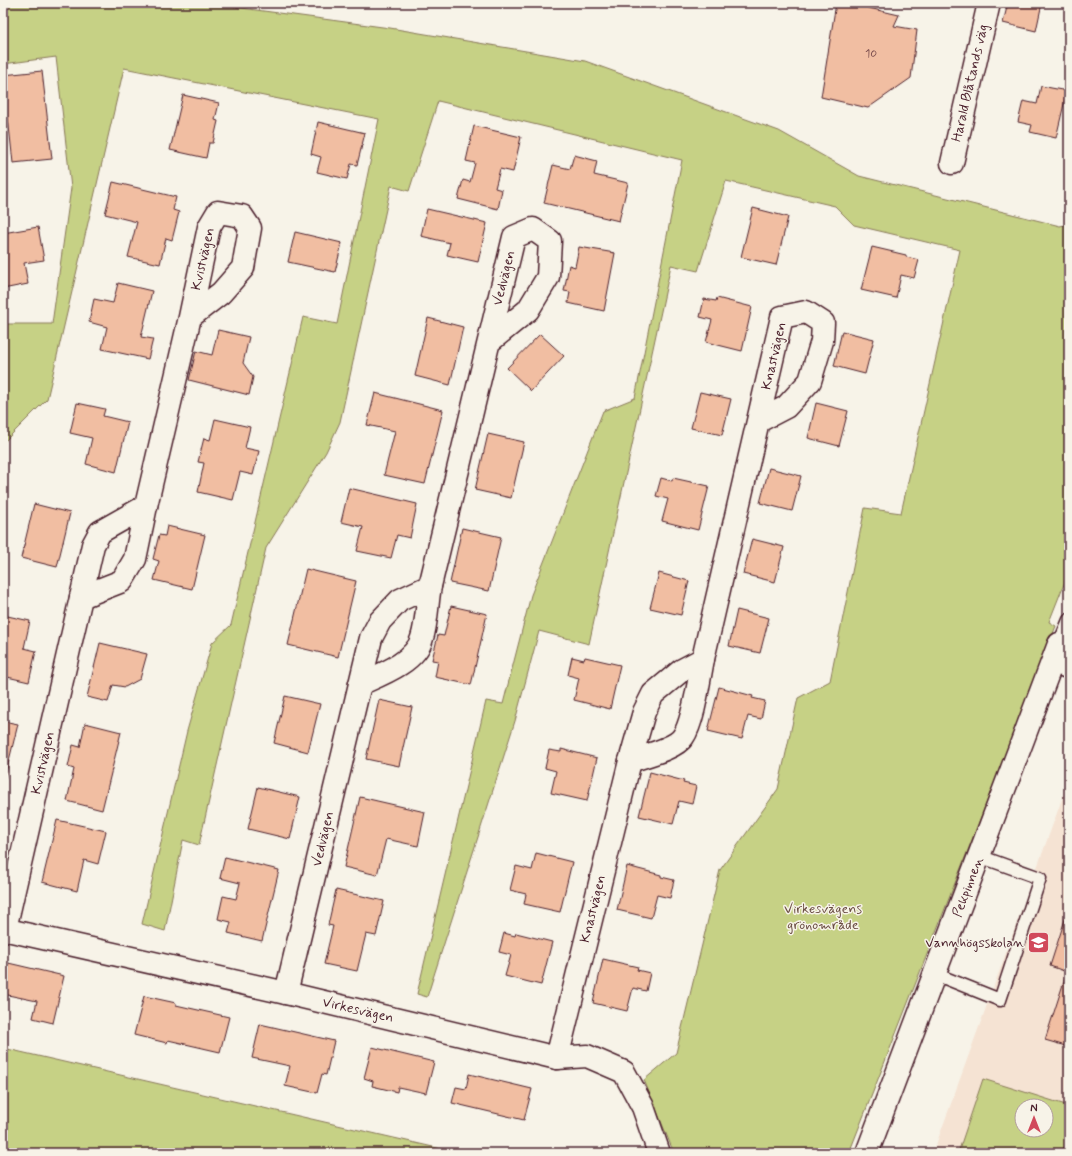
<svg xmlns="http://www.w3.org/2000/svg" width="1072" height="1156" font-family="Mynerve,sans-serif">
<rect width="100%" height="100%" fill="#f7f3e8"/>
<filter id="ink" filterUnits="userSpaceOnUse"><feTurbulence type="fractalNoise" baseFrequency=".025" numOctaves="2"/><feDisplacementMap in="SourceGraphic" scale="8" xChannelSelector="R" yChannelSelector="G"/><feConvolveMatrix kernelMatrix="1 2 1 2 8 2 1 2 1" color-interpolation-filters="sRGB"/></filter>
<g filter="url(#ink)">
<path fill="#f5e3d3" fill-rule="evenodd" d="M1069 780V1153H933ZM1022 1106H1046V1130H1022Z"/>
<g fill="#c6d185" stroke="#887858" fill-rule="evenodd">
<path d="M3 3H204L390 28 585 61 779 131 859 176 1060 226 1069 224V574H1068L1049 622 1056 626 849 1153H674L644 1080 676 1053 720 870 778 789 798 698 830 681 865 508 901 513 960 250 854 225 835 206 726 181 698 271 671 265 589 644 539 631 515 721 427 997 417 994 486 701 503 704 531 595 603 411 635 398 682 160 438 101 409 191 391 186 340 422 326 452 266 548 199 845 183 840 165 931 142 924 187 731 212 643 231 625 303 317 337 324 379 119 124 68 47 399 3 443V324H52L71 188 56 57 3 64Z"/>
<path d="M3 1048 459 1153H3Z"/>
<path d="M983 1079 1069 1106V1153H958ZM1022 1106H1046V1130H1022Z"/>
</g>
<g fill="#f1bea2" stroke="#4a1f2b">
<path d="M836 3H847L899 15 894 26 917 30 911 78 868 108 821 97Z"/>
<path d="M1008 3H1042L1036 31 1003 23Z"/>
<path d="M42 71 52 159 13 163 8 117H3V75Z"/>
<path d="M1041 86 1067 91 1056 138 1030 132 1032 125 1018 122 1023 101 1037 104Z"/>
<path d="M183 95 219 103 215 120 218 121 213 143H209L206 158 170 150Z"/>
<path d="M318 122 365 133 357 165 351 164 347 179 317 172 321 157 311 154Z"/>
<path d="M474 126 521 137 513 172 500 169 495 188 502 190 498 209 458 199 463 180 470 182 475 163 466 161Z"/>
<path d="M574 155 597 161 594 175 628 183 619 221 544 203 553 165 570 169Z"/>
<path d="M113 182 176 197 173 210 179 212 172 240 166 238 160 264 128 257 137 222 105 214Z"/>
<path d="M753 208 788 217 776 265 741 257Z"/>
<path d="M427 209 487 223 478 262 447 255 450 243 421 236Z"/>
<path d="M38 227 44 260 24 263 28 284 3 289V233Z"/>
<path d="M295 232 342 243 335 272 288 262Z"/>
<path d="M579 247 615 253 604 311 568 303 570 292 564 291 569 265 575 267Z"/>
<path d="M872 247 906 255V257L919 260 914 278 901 275 896 298 861 290Z"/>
<path d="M118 283 152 291 141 337 153 339 148 359 102 349 107 327 89 322 94 299 113 303Z"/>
<path d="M717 298 752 307 742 351 706 342 712 320 700 317 704 299 716 301Z"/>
<path d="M428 318 463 327 450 385 415 376Z"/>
<path d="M218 330 249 337 243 363 253 377 249 395 189 380 196 351 212 355Z"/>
<path d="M842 331 874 339 865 374 834 366Z"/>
<path d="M540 334 564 356 531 391 507 368Z"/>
<path d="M700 392 731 399 722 435 691 428Z"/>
<path d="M375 393 443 410 425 484 384 475 395 431 367 425Z"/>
<path d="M77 403 105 409 103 416 128 422 116 472 86 464 92 438 70 433Z"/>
<path d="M816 403 848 411 839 446 808 438Z"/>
<path d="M215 419 250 427 245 448 259 451 253 475 240 472 233 500 198 492 204 463 198 462 204 438 210 440Z"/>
<path d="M488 434 524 442 511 498 475 490Z"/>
<path d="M769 468 801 476 792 511 760 503Z"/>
<path d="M661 478 672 481 673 478 709 486 698 530 662 521 668 499 656 496Z"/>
<path d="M349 488 417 504 410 538 397 535 391 558 357 551 363 527 341 522Z"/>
<path d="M34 504 70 513 57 567 21 558Z"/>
<path d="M167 526 205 535 192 589 154 580 159 561 153 559 159 535 165 536Z"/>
<path d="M462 528 501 537 489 591 450 583Z"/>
<path d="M752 539 784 547 775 582 743 574Z"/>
<path d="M306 569 356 581 338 657 288 645Z"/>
<path d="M659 573 689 581 681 615 650 608Z"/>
<path d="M451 606 487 614 471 685 435 677 438 661 432 660 438 635 444 636Z"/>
<path d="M737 610 769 618 760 653 729 646Z"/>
<path d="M3 615 30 621 24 648 36 651 29 682 3 676Z"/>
<path d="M100 643 147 654 140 679 125 687 113 685 108 702 87 697Z"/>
<path d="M572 657 584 660 585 657 620 665 610 709 574 700 579 678 568 675Z"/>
<path d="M719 687 753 696 752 698 765 701 761 719 748 716 742 739 708 731Z"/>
<path d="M285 696 320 704 308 752 274 743Z"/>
<path d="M379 700 412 707 399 766 366 759Z"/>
<path d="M3 721 18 724 4 781H3Z"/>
<path d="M85 723 121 732 102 810 67 801 74 769 68 767 73 745 80 747Z"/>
<path d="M561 749 597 758 587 801 551 793 556 771 545 768 549 750 561 752Z"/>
<path d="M650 772 684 781 683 783 696 786 692 804 679 801 673 824 639 816Z"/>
<path d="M258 787 300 797 290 839 248 829Z"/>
<path d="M360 797 425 812 418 846 386 839 377 875 344 867Z"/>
<path d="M57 820 106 831 98 864 84 860 77 891 42 882Z"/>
<path d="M536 853 572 862 560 912 524 904 526 894 510 890 516 866 532 870Z"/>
<path d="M225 857 279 870 262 941 228 933 231 922 218 919 223 896 236 899 240 883 220 878Z"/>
<path d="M627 866 661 875V877L674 880 670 898 657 895 651 918 617 910Z"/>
<path d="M336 890 384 901 376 936 366 934 357 971 324 964 333 926 328 925Z"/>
<path d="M1069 907V1047L1045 1040 1067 972 1050 966Z"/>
<path d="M504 933 515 936 516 933 552 942 541 985 505 976 511 955 499 952Z"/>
<path d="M603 959 638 967 637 970 650 973 646 991 633 988 627 1011 593 1003Z"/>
<path d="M4 962 64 976 53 1023 33 1018 37 1001 3 994V967Z"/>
<path d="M144 996 176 1003V1005L229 1017 220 1052 168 1040 167 1043 134 1035Z"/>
<path d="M260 1024 334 1041 326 1075 322 1074 317 1093 285 1086 290 1066 252 1058Z"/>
<path d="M372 1047 434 1062 426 1093 398 1087 397 1092 372 1086 373 1081 364 1078Z"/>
<path d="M469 1074 532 1089 524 1120 452 1103 456 1087 466 1089Z"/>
</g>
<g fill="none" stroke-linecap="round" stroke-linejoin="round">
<defs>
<g id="lane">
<path d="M1059 644 1069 620"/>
<path d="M1051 666 1069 673"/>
<path d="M935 974 1000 1000 1040 878 979 856"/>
</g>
<g id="street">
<path d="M952 163 989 3"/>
<path d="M81 597 122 581 135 559 146 506"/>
<path d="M360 684C380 675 416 662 422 638 427 623 427 602 430 586"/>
<path d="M630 761C643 756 675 749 683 737 694 721 699 679 703 659"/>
<path d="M3 929 286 993 557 1058 587 1056 624 1072 643 1107 659 1153"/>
<path d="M5 929 93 545 100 532 146 506 190 317 209 227 218 212 242 216 250 228 243 268 221 293 190 317"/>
<path d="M286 993 371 638 380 621 400 600 430 586 514 237 533 229 550 241 548 277 528 310 489 342"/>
<path d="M557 1058 630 761 644 712 653 694 682 670 703 659 782 317 806 312 823 323 822 341 810 381 786 407 759 421"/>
<path d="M867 1153 1059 644"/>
</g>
</defs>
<use href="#lane" stroke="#4a1f2b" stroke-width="15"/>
<use href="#street" stroke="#4a1f2b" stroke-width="25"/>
<use href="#lane" stroke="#f7f3e8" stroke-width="12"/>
<use href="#street" stroke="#f7f3e8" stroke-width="22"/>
</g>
</g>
<defs>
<symbol id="school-square" viewBox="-11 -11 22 22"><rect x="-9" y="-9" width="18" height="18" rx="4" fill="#d1495b" stroke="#f7f3e8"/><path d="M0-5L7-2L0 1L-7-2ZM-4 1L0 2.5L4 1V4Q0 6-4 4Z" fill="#fff"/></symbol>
</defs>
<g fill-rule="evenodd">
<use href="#school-square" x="1026" y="930" width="25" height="25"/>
</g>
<g text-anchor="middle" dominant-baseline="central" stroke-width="3" stroke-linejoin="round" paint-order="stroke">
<g font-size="12" fill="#744749">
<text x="871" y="54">10</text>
</g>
<g font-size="14" fill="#4a1f2b" stroke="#f7f3e8">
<text transform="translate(970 83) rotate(-77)">Harald Blåtands väg</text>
<text transform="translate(203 259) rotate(-77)">Kvistvägen</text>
<text transform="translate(504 278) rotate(-76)">Vedvägen</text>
<text transform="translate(774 356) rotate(-77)">Knastvägen</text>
<text transform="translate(43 763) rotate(-77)">Kvistvägen</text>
<text transform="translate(323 839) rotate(-77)">Vedvägen</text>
<text transform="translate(968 887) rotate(-69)">Pekpinnen</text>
<text transform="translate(593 909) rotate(-76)">Knastvägen</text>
<text transform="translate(358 1010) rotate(13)">Virkesvägen</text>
</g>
<g font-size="14" fill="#694c42" stroke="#f7f3e8">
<text x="823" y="909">Virkesvägens<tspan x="823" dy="16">grönområde</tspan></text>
</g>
<g font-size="14" fill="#4a1f2b" stroke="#f7f3e8" text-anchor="end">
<text x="1024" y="943">Vannhögsskolan</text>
</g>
</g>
<rect width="1072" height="1156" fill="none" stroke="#f7f3e8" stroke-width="16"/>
<rect x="8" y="8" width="1056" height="1140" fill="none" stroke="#4a1f2b" stroke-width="1.5" filter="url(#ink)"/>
<g transform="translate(1034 1118)"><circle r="19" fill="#f7f3e8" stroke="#b29e9c"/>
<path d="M0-3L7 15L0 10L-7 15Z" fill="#d1495b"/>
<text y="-6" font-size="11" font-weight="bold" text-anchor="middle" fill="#4a1f2b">N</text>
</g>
</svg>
